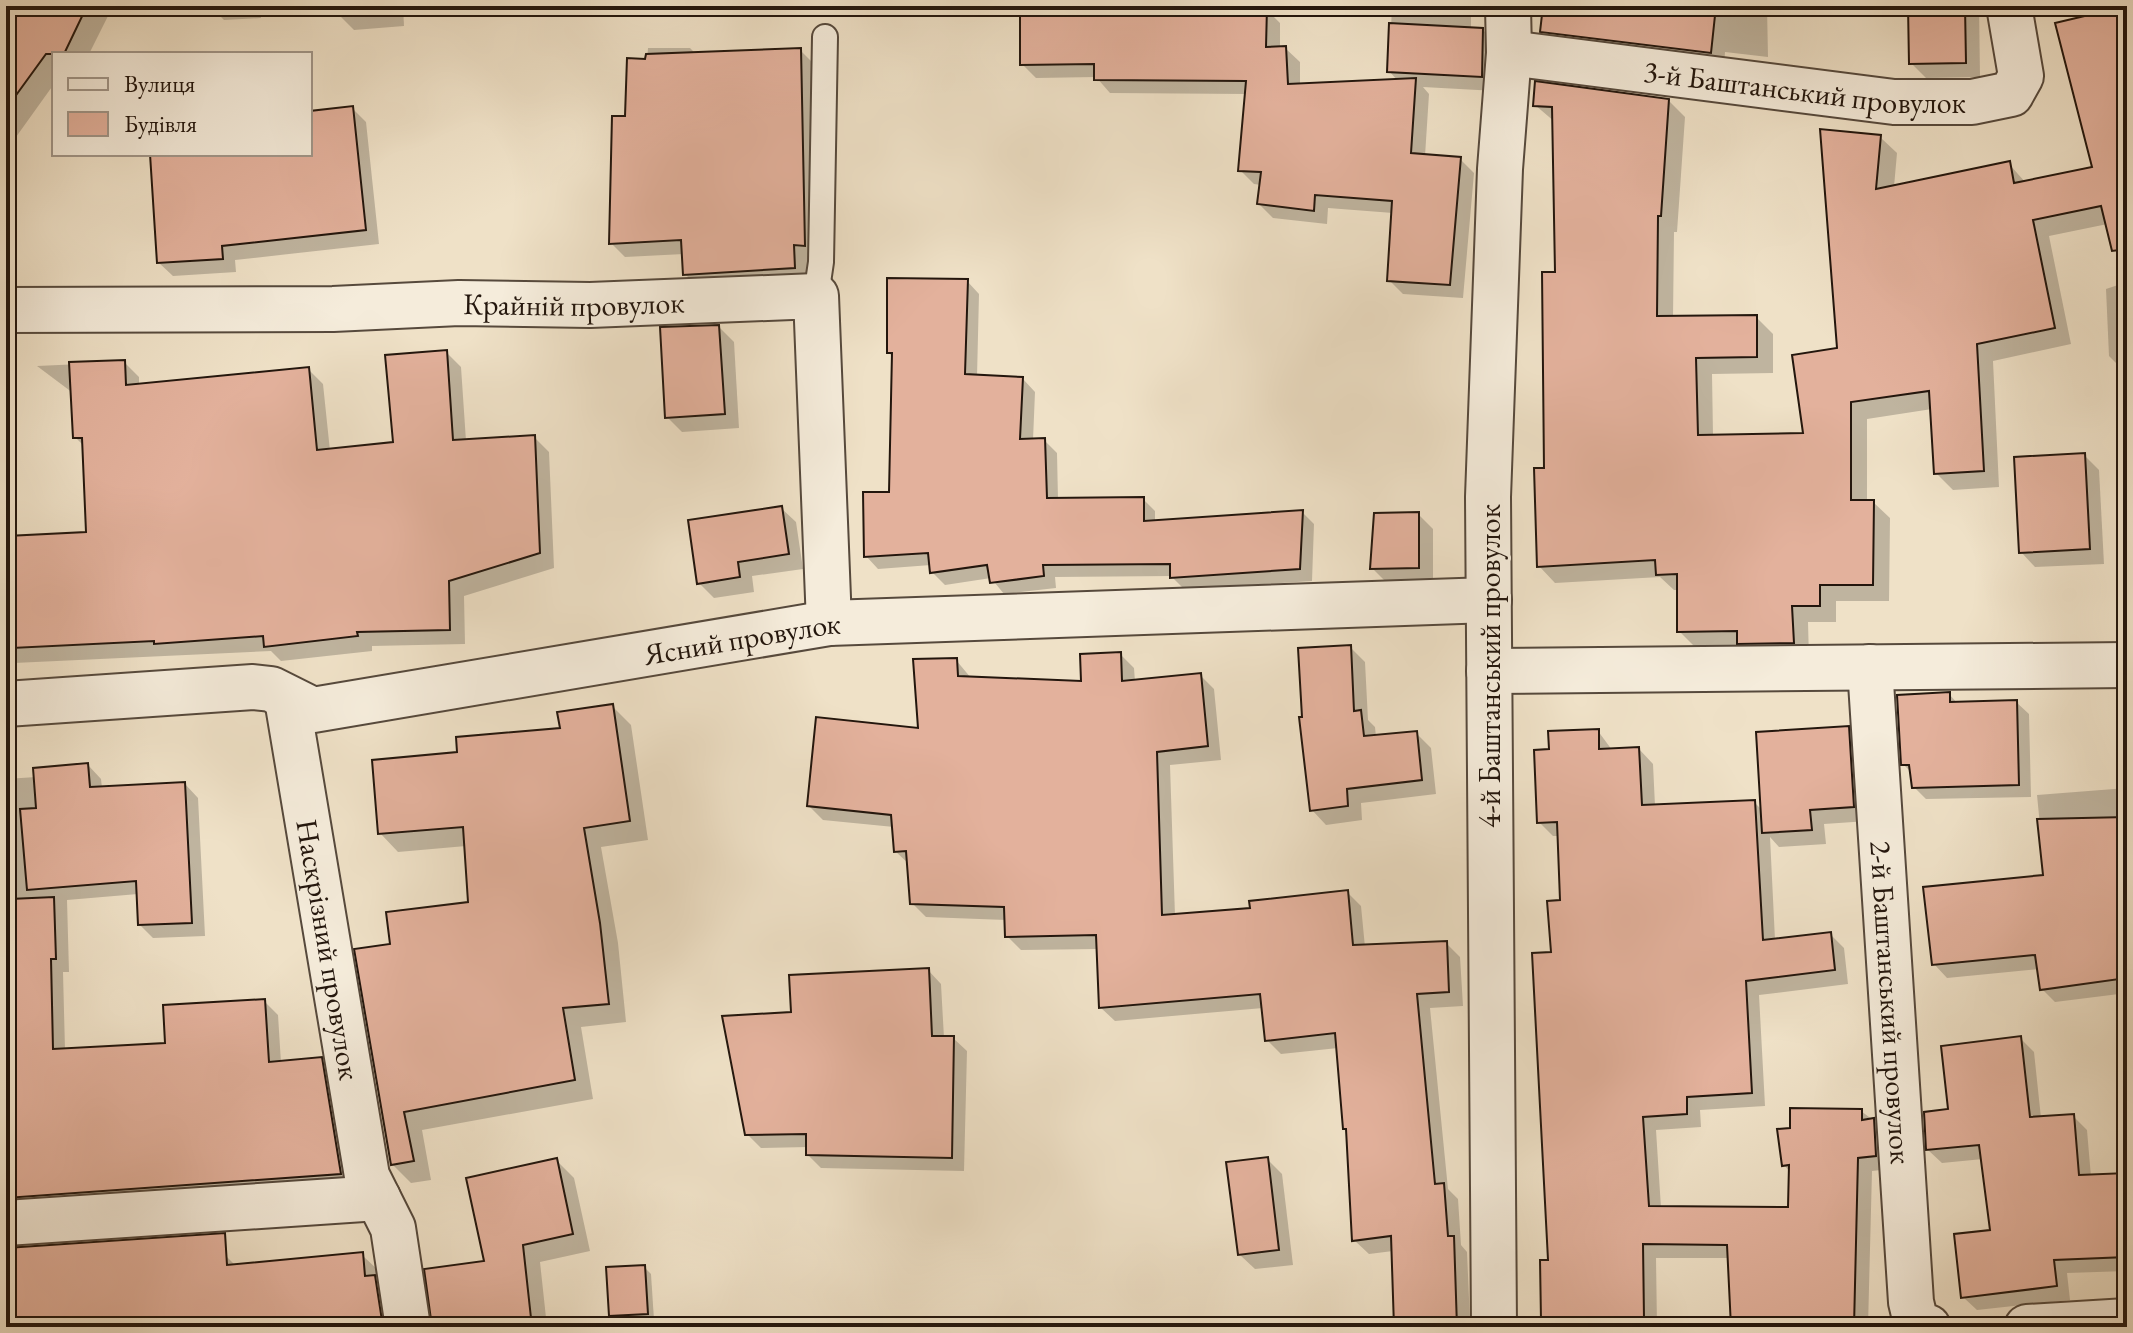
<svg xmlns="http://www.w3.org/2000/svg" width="2133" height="1333" font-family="'EB Garamond',serif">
<rect width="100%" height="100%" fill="#efe1c7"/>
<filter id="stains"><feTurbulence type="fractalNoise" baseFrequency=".0025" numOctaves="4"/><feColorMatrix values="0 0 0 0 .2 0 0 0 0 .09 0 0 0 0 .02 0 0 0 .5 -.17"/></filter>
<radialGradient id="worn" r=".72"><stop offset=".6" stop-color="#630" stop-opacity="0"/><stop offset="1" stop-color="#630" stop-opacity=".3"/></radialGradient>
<g fill="#0003">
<path d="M6 6H113L89 54H54V84L6 151Z"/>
<path d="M217 6H260L261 18 224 20 217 13Z"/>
<path d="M339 6H403L404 26 354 30 340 16Z"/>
<path d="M1022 6 1266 9 1280 23V48H1285L1300 62V85L1398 81 1389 71 1392 6H1471V30H1483L1498 45 1496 91 1423 87 1429 94 1425 156 1460 159 1474 173 1463 298 1403 294 1389 280 1393 213 1328 208 1327 224 1273 218 1259 204 1261 185 1254 184 1240 170 1247 94 1110 93 1096 77 1036 78 1022 64Z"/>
<path d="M1544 6H1767L1768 57 1725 52 1724 66 1555 45 1542 31Z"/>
<path d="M1910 6H1979L1980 77 1926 78 1911 63Z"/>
<path d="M2127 7V220L2049 236 2071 344 1993 361 1999 487 1953 490 1936 473 1932 409 1867 419V502H1873L1890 518 1889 601H1836V622H1808L1809 659 1696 648 1679 631V590H1674L1660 577 1555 583 1539 566 1557 274 1555 122 1535 105 1668 100 1685 117 1677 232H1674L1673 318 1756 317 1773 334V373L1712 374 1713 436 1805 435 1839 349 1880 137 1897 153 1894 187 2009 164 2026 183 2094 169Z"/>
<path d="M648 48H690L696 54 800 50 814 64 818 259H807L808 282 699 288 685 274 684 254 625 257 611 243 627 118 647 61Z"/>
<path d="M352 108 366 122 379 244 235 260 236 272 173 276 158 262 152 154H310V113Z"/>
<path d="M967 281 979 294 977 377 1023 379 1035 392 1033 440H1044L1057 453 1058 500 1143 499 1155 511V522L1302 512 1314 524 1312 581 1184 589 1171 576 1055 577 1056 588 1004 594 991 578 945 585 932 572 931 565 878 569 866 556 891 494 894 358 889 353Z"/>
<path d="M2127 282V372H2125L2109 356 2106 289Z"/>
<path d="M719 327 734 342 739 428 682 432 667 417Z"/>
<path d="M446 352 461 367 466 441 534 437 549 452 554 568 464 596 465 644 372 646V651L281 661 271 651 14 663 17 688 6 689V540L88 534 84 446 75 437 73 393 37 366 124 362 139 377V385L308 369 323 384 330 451 395 444Z"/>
<path d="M6 375 9 378 6 438Z"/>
<path d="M2084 455 2099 470 2104 564 2035 567 2021 552Z"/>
<path d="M781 508 796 522 803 569 752 576 754 592 714 598 699 583Z"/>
<path d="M1418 514 1433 529V582L1387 583 1372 568Z"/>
<path d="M1350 647 1365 662 1368 720 1375 727 1376 737 1416 733 1431 748 1436 794 1361 803 1362 820 1326 825 1312 810Z"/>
<path d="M1120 654 1134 668 1135 682 1200 675 1214 689 1221 760 1170 765 1175 916 1252 910 1347 892 1361 906 1365 947 1446 943 1460 957 1463 1006 1430 1008 1448 1189 1458 1199 1461 1245 1467 1252 1470 1322 1474 1327H1396L1393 1251 1369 1254 1354 1240 1348 1131 1345 1128 1338 1048 1281 1054 1267 1040 1263 1008 1115 1021 1100 1007 1098 949 1021 950 1007 936 1006 920 926 917 912 903 909 864 895 851 894 827 823 820 809 806 920 730 956 660 971 678 1083 683Z"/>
<path d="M1949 694 1958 704 2016 702 2029 714 2031 797 1926 799 1914 787 1912 773 1903 764Z"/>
<path d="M612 706 631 725 648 840 601 847 618 943 626 1022 581 1027 593 1099 422 1130 431 1180 411 1183 392 1164V946L470 904 466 846 398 852 380 833 459 754 562 730Z"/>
<path d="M1848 728 1863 743 1868 821 1824 824 1826 844 1779 847 1770 837 1775 940 1830 934 1844 948 1848 984 1759 995 1765 1106 1700 1110 1701 1127 1656 1130 1661 1208 1790 1209 1791 1173 1784 1165 1861 1111 1873 1120 1888 1134 1890 1169 1872 1171 1868 1327H1733L1730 1258H1656L1657 1327H1520L1521 1319H1543L1550 1262 1553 954 1562 902 1559 836H1553L1539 822 1551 751 1598 731 1612 750 1639 749 1653 764 1655 806 1754 802 1763 811Z"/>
<path d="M88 765 101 779 102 788 185 784 198 798 205 936 153 938 140 925 138 894 67 900 69 972H63L65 1050 168 1045 264 1001 278 1015 281 1063 321 1059 335 1073 354 1187 6 1216V969H16L11 874 6 875V779L36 777Z"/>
<path d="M2127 788V1008V993L2055 1002 2042 989 2039 969 1947 978 1934 964 2045 877 2037 795Z"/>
<path d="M928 970 941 984 944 1038H953L967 1051 964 1171 821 1168 808 1155V1147L761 1148 747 1134 793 1014Z"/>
<path d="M2020 1038 2034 1052 2041 1118 2073 1116 2087 1130 2091 1177 2127 1175V1271L2067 1273 2070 1300 1977 1310 1963 1297 1992 1232 1983 1159 1942 1163 1928 1150 1950 1111Z"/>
<path d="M1267 1159 1282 1174 1293 1265 1255 1269 1240 1255Z"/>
<path d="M557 1161 574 1178 590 1251 540 1262 547 1327H433L427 1271 487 1263Z"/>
<path d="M225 1255 236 1266 362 1255 380 1272 398 1327H6V1279Z"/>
<path d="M644 1267 651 1274 654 1320 618 1322 611 1315Z"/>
</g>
<g fill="#e3b19c" stroke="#23160d" stroke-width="2">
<path d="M6 6H87L64 54H46L6 109Z"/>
<path d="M1020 6 1267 7 1266 47 1286 46 1288 84 1416 78 1411 153 1461 157 1450 285 1387 281 1392 201 1315 195 1314 211 1257 204 1261 172 1238 171 1246 81 1094 80V64L1020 65Z"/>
<path d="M1543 6H1716L1711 53 1540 32Z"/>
<path d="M1908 6H1965L1966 63 1909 64Z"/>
<path d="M2127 6V249L2112 251 2101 206 2033 220 2055 328 1977 344 1984 471 1934 474 1929 391 1851 402V500H1874L1873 585H1820V606H1792L1794 643 1737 644V631L1677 632V574L1656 575 1655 560 1537 567 1534 468H1544L1542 272H1555L1552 107 1533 106 1535 81 1669 99 1661 216H1658L1657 316 1757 315V357L1696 358 1698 435 1803 433 1792 355 1837 348 1820 129 1881 135 1876 189 2010 161 2014 183 2092 167 2055 23Z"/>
<path d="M1389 23 1483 28 1482 77 1387 72Z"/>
<path d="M801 48 805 246 794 245 795 268 683 275 681 240 609 244 612 116H625L627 58 645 59 646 54Z"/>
<path d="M353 106 366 230 222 246 223 259 157 263 150 154H310V111Z"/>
<path d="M887 278 968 279 965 374 1023 377 1020 439 1045 438 1047 498 1144 497V521L1303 510 1300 569 1170 578V564L1043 565 1044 576 990 583 987 565 930 573 928 553 864 557 863 492H889L892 353H887Z"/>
<path d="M719 325 725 414 665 418 660 327Z"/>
<path d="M447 350 453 440 535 435 540 553 449 581 450 630 357 632 358 636 264 647 263 636 154 644V641L12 648 7 536 86 532 82 438H73L69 362 125 360 126 385 309 367 317 450 393 442 385 355Z"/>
<path d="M2085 453 2090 549 2019 553 2014 457Z"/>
<path d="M782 506 789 554 738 562 740 577 697 584 688 520Z"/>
<path d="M1419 512V568L1370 569 1374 513Z"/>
<path d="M1351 645 1354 711 1361 710 1364 736 1417 731 1422 780 1347 789 1348 806 1310 811 1299 717H1302L1298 648Z"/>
<path d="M1121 652 1122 681 1201 673 1208 746 1157 752 1162 915 1250 908 1249 901 1348 890 1353 945 1447 941 1449 992 1417 994 1435 1184 1444 1183 1448 1236H1454L1457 1327H1394L1391 1236 1352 1241 1346 1129H1343L1335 1033 1265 1041 1260 994 1099 1008 1096 935 1005 937 1004 907 910 904 906 851 894 852 891 815 807 806 816 717 918 728 913 659 957 658 958 676 1081 681 1080 654Z"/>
<path d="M1950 692V702L2017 700 2019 785 1912 788 1909 765H1901L1897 695Z"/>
<path d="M613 704 630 821 584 828 600 923 609 1004 563 1008 575 1080 404 1112 414 1161 391 1165 354 949 390 944 386 912 468 902 463 827 378 834 372 760 457 752 456 737 560 728 557 712Z"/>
<path d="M1849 726 1854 807 1810 810 1812 830 1762 833 1756 732Z"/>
<path d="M1599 729V749L1639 747 1642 805 1755 800 1763 940 1831 932 1835 970 1746 981 1752 1093 1687 1097V1114L1643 1117 1649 1206 1788 1207 1789 1165 1782 1166 1777 1129 1790 1128V1108L1862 1109V1120L1874 1118 1876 1156 1858 1158 1854 1327H1731L1727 1245 1643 1244 1644 1318 1541 1320 1540 1260H1548L1532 953 1551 952 1547 901 1560 900 1557 822 1537 823 1534 750 1549 749 1548 731Z"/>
<path d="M88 763 90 787 185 782 192 923 138 925 136 881 27 890 20 809 36 808 33 768Z"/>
<path d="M2127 817V978L2040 990 2035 955 1932 965 1923 887 2043 875 2037 819Z"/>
<path d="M54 897 56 959H51L53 1049 165 1043 163 1005 265 999 269 1062 322 1057 341 1174 6 1198V967H14L10 899Z"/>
<path d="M929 968 932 1036H954L952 1158 806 1155V1134L745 1135 722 1016 791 1012 789 975Z"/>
<path d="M2021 1036 2030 1117 2074 1114 2079 1175 2127 1173V1257L2054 1260 2057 1286 1961 1298 1954 1234 1990 1230 1979 1145 1926 1150 1924 1112 1948 1109 1941 1046Z"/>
<path d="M1268 1157 1279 1250 1238 1255 1226 1162Z"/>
<path d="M557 1158 573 1234 523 1245 531 1318 432 1327 424 1269 484 1261 466 1178Z"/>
<path d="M225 1233 227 1265 363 1252 365 1276 375 1275 383 1327H6V1248Z"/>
<path d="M645 1265 648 1314 609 1316 606 1267Z"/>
</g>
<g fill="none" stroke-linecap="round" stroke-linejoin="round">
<defs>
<path id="lane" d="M816 296 821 262 825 37"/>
<g id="street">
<path id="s1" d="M1509 53 1894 102H1972L2011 94 2021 76 2009 6"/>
<path id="s2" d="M6 310 333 309 459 303 590 305 816 296 829 623"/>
<path id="s3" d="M1870 667 1911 1302 1916 1323 1928 1327"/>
<path d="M1489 671 2127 665"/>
<path id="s4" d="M287 699 367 1176 393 1228 408 1327"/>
<path id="s5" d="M6 704 253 687 271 689 313 710 829 623 1489 600"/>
<path d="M6 1223 378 1198"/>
<path d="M1494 1327 1488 497 1500 169 1509 53 1508 6"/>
<path d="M2027 1327 2127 1321"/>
</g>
</defs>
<use href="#lane" stroke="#56493c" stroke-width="28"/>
<use href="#street" stroke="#56493c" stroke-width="48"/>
<use href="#lane" stroke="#f5ecdb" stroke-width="24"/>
<use href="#street" stroke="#f5ecdb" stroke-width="44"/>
</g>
<g text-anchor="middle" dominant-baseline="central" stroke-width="6" stroke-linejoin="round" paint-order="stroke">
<g font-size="30" fill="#23160d" stroke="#f5ecdb">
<text stroke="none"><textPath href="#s1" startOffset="298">3-й Баштанський провулок</textPath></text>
<text stroke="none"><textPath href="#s2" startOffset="568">Крайній провулок</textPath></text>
<text stroke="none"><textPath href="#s5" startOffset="748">Ясний провулок</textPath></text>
<text transform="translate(1489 666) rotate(-90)">4-й Баштанський провулок</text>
<text stroke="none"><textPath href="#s4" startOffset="254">Наскрізний провулок</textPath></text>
<text stroke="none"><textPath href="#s3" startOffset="336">2-й Баштанський провулок</textPath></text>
</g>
</g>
<rect width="2133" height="1333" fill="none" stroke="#efe1c7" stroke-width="32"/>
<rect x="8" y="8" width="2117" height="1317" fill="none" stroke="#23160d" stroke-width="4"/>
<rect x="16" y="16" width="2101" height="1301" fill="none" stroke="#23160d" stroke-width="2"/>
<rect x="52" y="52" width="260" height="104" fill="#f5ecdb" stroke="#a19689" stroke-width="2"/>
<rect x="68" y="78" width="40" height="12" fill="#f5ecdb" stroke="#a19689" stroke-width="2"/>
<text x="124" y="92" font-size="24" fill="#23160d">Вулиця</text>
<rect x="68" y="112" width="40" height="24" fill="#e3b19c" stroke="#a19689" stroke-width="2"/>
<text x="124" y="132" font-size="24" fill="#23160d">Будівля</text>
<rect width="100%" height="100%" filter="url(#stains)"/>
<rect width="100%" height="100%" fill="url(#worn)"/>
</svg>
